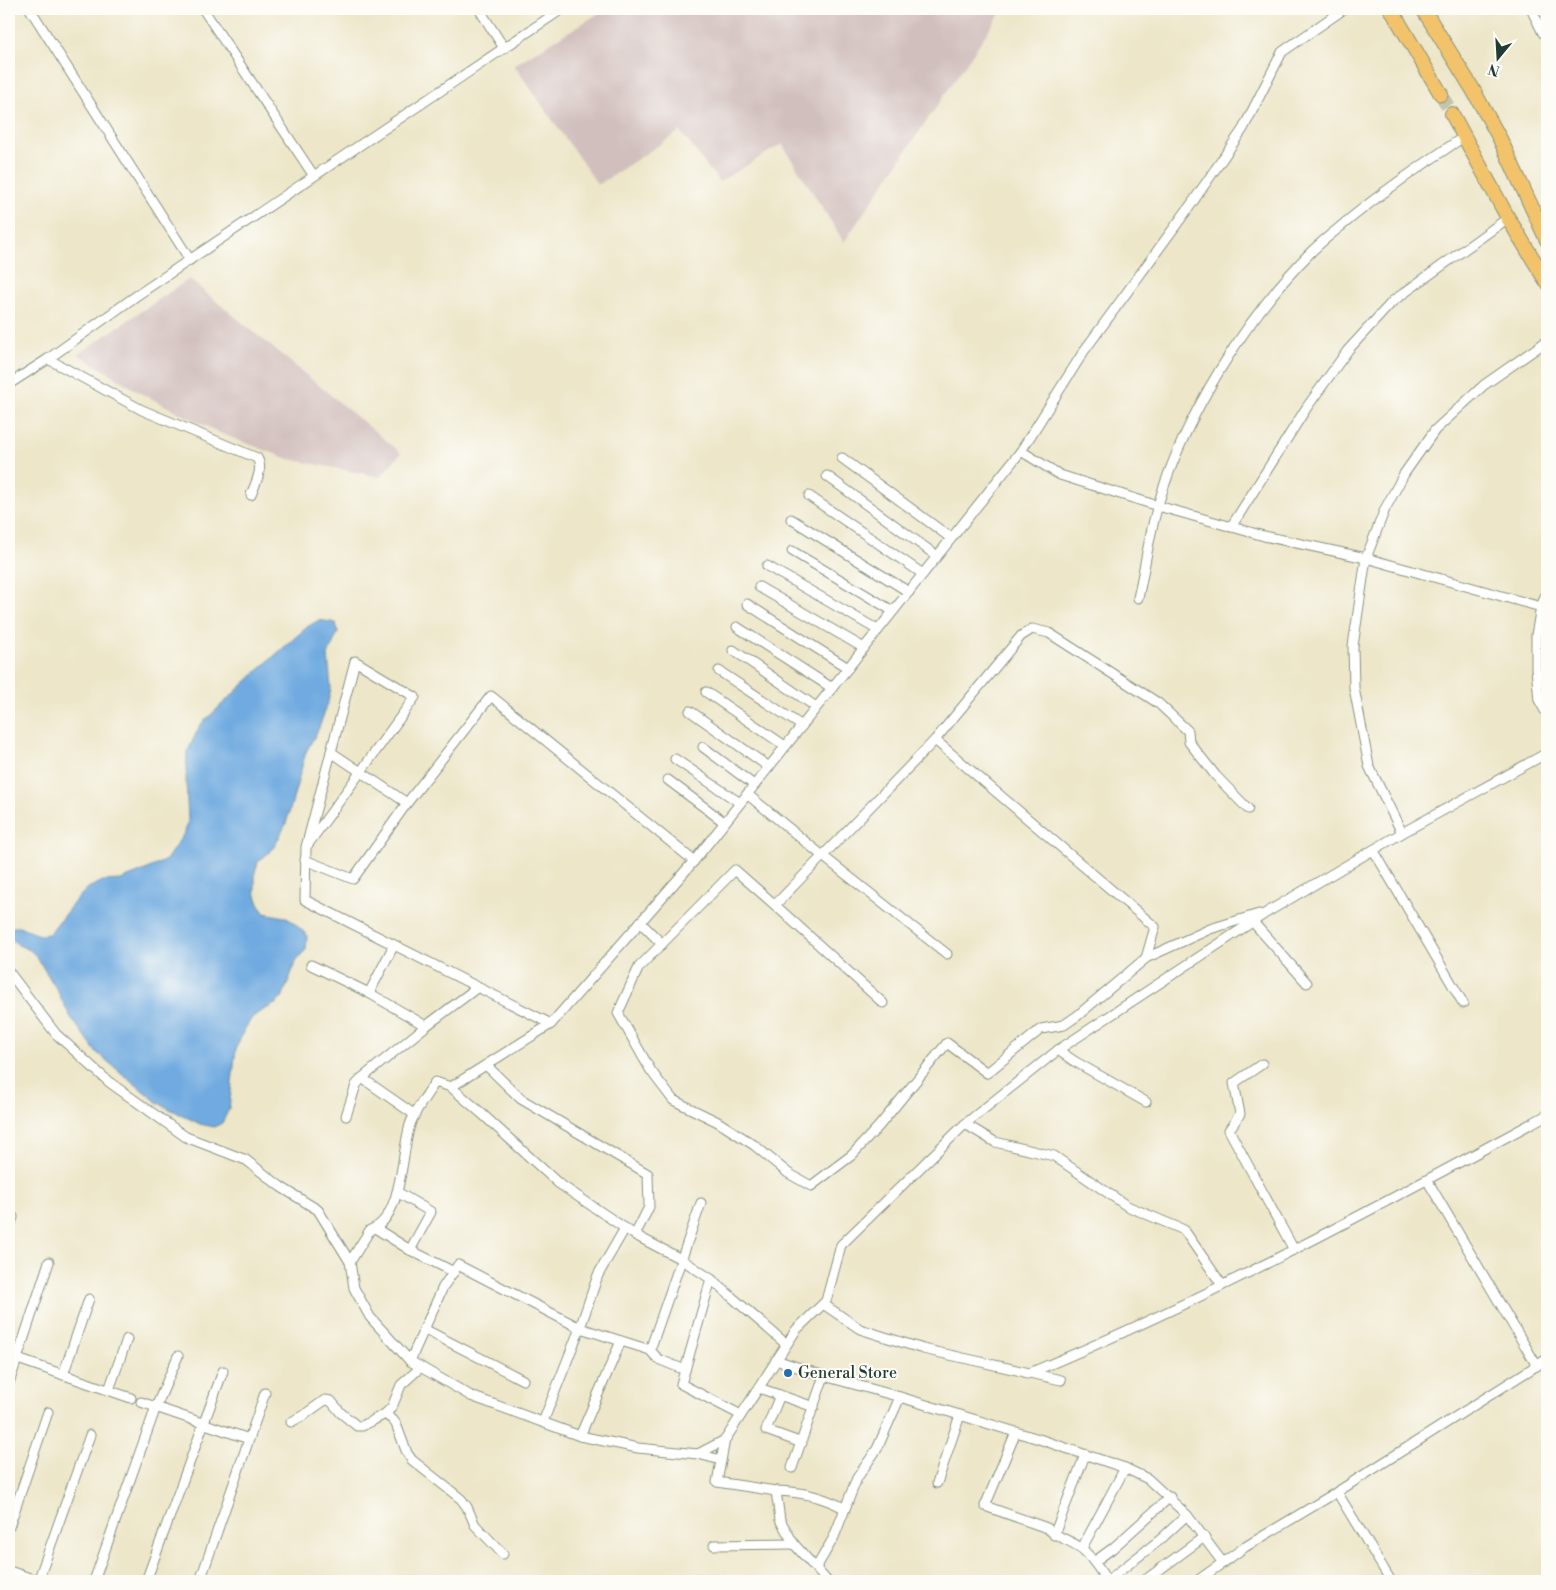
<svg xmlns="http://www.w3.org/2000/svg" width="1556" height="1590" font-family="'Libre Bodoni',serif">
<rect width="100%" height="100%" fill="#fdfcf7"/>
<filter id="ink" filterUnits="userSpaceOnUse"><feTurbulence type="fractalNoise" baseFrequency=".02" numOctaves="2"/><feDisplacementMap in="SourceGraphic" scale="10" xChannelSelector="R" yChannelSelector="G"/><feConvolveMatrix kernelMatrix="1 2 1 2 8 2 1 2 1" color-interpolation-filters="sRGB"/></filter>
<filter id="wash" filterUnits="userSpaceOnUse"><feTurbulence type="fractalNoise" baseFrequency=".0096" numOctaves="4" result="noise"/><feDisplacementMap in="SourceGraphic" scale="20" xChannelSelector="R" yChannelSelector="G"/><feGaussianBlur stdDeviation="1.12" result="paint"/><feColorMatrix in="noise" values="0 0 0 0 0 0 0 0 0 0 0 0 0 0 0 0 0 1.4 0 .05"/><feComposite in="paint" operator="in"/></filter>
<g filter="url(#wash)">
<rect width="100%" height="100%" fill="#ede6c9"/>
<g fill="#d1bfbe">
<path d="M606 9H1003L844 242 782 144 719 182 680 131 598 185 514 65Z"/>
<path d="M189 279 401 453 380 477 289 459 222 434 142 394 78 354Z"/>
</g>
<path fill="#70aae0" stroke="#48748a" d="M319 620 336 623 338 632 328 655 331 688 328 702 319 728 306 752 286 824 273 849 258 862 255 872V892L259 904 264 913 285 917 293 922 307 935 306 950 300 956 295 964 282 998 277 1003 258 1013 251 1019 243 1032 236 1048 229 1109 222 1123 214 1127 200 1124 158 1103 96 1052 70 1016 57 990 36 956 30 950 18 945 11 938 9 932 13 927H19L39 935 49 934 76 900 88 888 103 881 121 880 143 871 166 860 185 832 188 820 186 781 187 753 200 725 265 664 307 627Z"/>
</g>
<g filter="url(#ink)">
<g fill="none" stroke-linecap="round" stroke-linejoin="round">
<path stroke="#c4c4ab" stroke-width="14" stroke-dasharray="14 7" stroke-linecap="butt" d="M1441 94 1452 114"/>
<defs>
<g id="minor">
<path d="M30 9 190 260"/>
<path d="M203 9 314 176"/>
<path d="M479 9 504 48"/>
<path d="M1531 9 1543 33"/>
<path d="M48 359 142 410 257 458C264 469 255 484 251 495"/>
<path d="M9 384 48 359 136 296 562 9"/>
<path d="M1021 451 1060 475 1158 506 1264 536 1366 558 1541 607"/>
<path d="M842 458 951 538"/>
<path d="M827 476 937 556"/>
<path d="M809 496 923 574"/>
<path d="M791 519 909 592"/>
<path d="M1231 527 1307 407 1348 350 1393 301 1508 218"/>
<path d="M792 551 893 611"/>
<path d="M767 566 878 630"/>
<path d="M759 587 864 648"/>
<path d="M1547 591 1541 607 1536 635V668L1539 700 1547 714"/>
<path d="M1138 598C1145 567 1149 535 1158 505 1184 417 1246 317 1311 252 1320 243 1330 235 1340 227 1379 194 1422 165 1465 136"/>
<path d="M747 604 848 668"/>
<path d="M737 627 832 688"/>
<path d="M733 650 816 707"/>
<path d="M719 671 802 726"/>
<path d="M706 692 785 746"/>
<path d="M690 711 769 767"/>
<path d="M935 740 1155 927 1146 958"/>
<path d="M703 747 754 785"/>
<path d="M331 752 407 803"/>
<path d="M675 759 740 803"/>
<path d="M668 780 724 822"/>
<path d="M747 794 824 857 947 954"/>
<path d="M1248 809 1216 776 1189 742 1188 731 1158 703 1049 633 1032 629 1021 636 935 740 775 905 735 870 639 967 618 1013 651 1071 673 1100 718 1122 754 1145 788 1173 811 1186 852 1155 879 1126 947 1043 987 1073 1041 1029 1064 1025 1077 1016 1146 958 1210 929 1259 914"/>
<path d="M1402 833 1369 766 1354 688 1353 646 1366 558 1385 509 1404 474 1435 430 1484 385 1547 341"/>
<path d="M306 847 415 697 355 661 306 847 305 900 551 1024"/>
<path d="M1374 851 1463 1003"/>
<path d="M305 860 353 879 407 803 491 696 694 861"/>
<path d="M775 905 883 1003"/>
<path d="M1252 921 1307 983"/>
<path d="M640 922 662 944"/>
<path d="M311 965 369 993 426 1026"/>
<path d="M9 972 56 1034 109 1082 186 1137 246 1160 281 1187 318 1210 350 1262 354 1288 370 1317 410 1361 471 1396 580 1436 638 1448 698 1454 725 1440 796 1330 826 1301 841 1245 965 1124 1058 1050 1269 911 1402 833 1547 753"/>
<path d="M369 993 394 945"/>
<path d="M1058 1050 1074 1061 1146 1102"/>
<path d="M1262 1064 1234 1083 1240 1114 1229 1130 1294 1250"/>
<path d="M486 1065 521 1099 648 1174 649 1207 635 1235"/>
<path d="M451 1087 480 1112 558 1183 635 1235 681 1259 711 1279 786 1344"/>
<path d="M415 1115 362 1078 426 1026 478 987"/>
<path d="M346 1116 356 1085 362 1078"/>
<path d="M965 1124 995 1142 1054 1156 1127 1206 1184 1230 1222 1285"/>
<path d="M1427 1180 1537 1366"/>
<path d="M397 1192 431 1212 410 1250"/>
<path d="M375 1228 410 1250 454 1272"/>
<path d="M9 1229 13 1217"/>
<path d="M350 1262 370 1230C403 1219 401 1153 410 1125 414 1111 428 1094 435 1082L451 1087 551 1024 694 861 1021 451 1084 351 1190 206 1243 129 1282 52 1344 9"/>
<path d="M711 1279 681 1384 741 1415"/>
<path d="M823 1304 860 1329 923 1349 1061 1380"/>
<path d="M424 1329 523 1380"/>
<path d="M650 1350 701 1203"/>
<path d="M9 1356 131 1398"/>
<path d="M776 1360 824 1376 900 1397 1039 1439 1125 1468 1148 1479 1187 1515 1223 1563"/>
<path d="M410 1361 443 1287 458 1265 580 1328 650 1350 658 1359 685 1370"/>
<path d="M1027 1374C1207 1300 1377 1207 1547 1115"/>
<path d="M63 1375 89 1299"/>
<path d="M9 1383 49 1262"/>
<path d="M759 1388 814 1407"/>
<path d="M109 1390 127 1339"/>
<path d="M780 1395 766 1430 802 1443"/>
<path d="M141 1402 249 1439"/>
<path d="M385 1414 393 1420 396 1424 407 1453 412 1460 461 1499 467 1507 475 1525 503 1554"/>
<path d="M291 1422 304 1415 325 1400 331 1401 341 1413 357 1426H362L385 1414 392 1407 401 1385 421 1367"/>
<path d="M543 1422 580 1328 598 1275 625 1228"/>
<path d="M1016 1432 985 1506 1047 1528C1057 1538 1071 1540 1082 1549 1092 1557 1100 1570 1107 1581"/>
<path d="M580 1436 621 1341"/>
<path d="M725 1440 717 1482 776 1491 780 1520 794 1544 827 1581"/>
<path d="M698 1454 721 1460"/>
<path d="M792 1468 824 1376"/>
<path d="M937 1483 960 1415"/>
<path d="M776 1491C802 1492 821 1496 844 1508"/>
<path d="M1337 1492 1391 1581"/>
<path d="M9 1527 48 1412"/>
<path d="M1054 1535 1085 1455"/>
<path d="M714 1545 794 1544"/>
<path d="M1082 1548 1125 1468"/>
<path d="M1094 1562 1113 1548 1170 1497"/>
<path d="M816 1568 834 1537 857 1478 877 1449 900 1397"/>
<path d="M9 1571 39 1581"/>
<path d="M38 1581 90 1435"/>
<path d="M94 1581 156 1407 178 1356"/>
<path d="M146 1581 223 1371"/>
<path d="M200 1581 265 1393"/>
<path d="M1107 1581 1161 1539 1187 1515"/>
<path d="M1144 1581 1204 1537"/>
<path d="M1197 1581 1245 1547 1337 1492 1547 1359"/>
</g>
<g id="highway">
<path d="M1391 9 1441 94"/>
<path d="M1423 9 1472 88 1500 139 1547 240"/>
<path d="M1452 114 1508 218 1547 282"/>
</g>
</defs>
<use href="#minor" stroke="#86927e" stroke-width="11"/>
<use href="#highway" stroke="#86927e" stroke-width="16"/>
<use href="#minor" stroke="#fff" stroke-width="9"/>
<use href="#highway" stroke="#f2c36a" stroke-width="14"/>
</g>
</g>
<circle fill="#1f6fb2" stroke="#fdfcf7" stroke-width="2" cx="788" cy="1373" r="5"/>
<g text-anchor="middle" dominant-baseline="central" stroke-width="4" stroke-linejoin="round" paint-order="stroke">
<g font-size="16" fill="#1f3d34" stroke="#fdfcf7" text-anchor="start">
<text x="798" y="1373">General Store</text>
</g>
</g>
<rect width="1556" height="1590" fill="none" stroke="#fdfcf7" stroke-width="30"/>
<g transform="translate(1498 58) rotate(198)" stroke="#fdfcf7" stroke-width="4" paint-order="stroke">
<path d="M0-4L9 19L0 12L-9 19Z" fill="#1f3d34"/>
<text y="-8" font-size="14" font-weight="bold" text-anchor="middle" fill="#1f3d34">N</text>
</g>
</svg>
